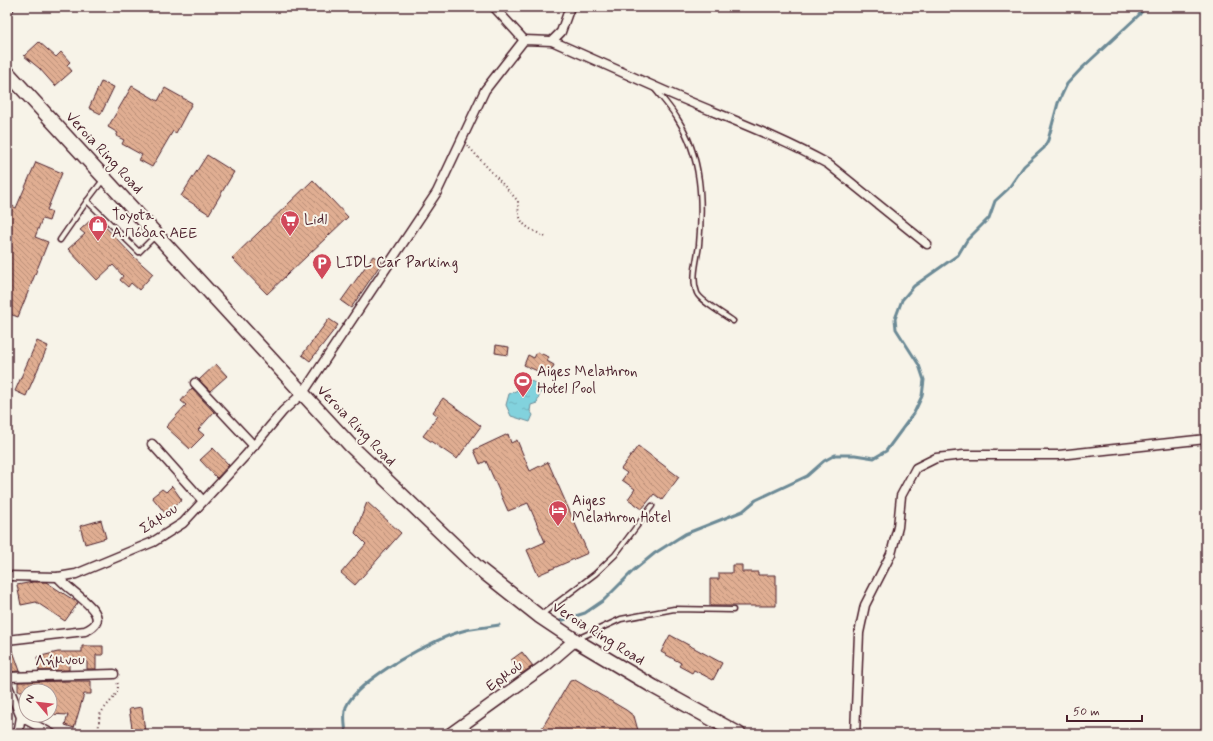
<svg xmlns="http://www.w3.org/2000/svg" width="1213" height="741" font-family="Mynerve,sans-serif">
<defs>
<pattern id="water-ripples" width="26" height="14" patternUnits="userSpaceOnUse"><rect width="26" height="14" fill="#82d2dd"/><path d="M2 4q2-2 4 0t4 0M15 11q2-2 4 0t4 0" fill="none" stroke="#72b4be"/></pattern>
<pattern id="building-back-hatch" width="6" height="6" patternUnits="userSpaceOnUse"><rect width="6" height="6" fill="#e0ae92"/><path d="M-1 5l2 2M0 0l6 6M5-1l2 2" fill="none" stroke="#b88d77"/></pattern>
</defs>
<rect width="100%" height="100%" fill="#f7f3e8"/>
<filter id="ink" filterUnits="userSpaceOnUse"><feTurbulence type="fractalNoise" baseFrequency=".025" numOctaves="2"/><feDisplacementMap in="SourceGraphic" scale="8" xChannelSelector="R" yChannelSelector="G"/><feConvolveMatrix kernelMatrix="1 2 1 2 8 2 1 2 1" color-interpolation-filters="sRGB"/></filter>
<g filter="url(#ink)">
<path fill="url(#water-ripples)" stroke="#6c8a96" d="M524 378 542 386 537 403 531 405 530 411 533 415 530 422 511 416 506 405 509 394 520 389Z"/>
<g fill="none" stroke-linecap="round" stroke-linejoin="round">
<g stroke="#6c8a96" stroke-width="3">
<path d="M560 621 585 613 604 600 633 571 655 553 685 534 743 511 756 500 807 476 824 461 835 455H855L874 458 886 451 914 413 922 396 924 380 919 365 896 329 895 319 902 300 914 286 958 255 967 240 989 218 995 201 1008 189 1024 166 1044 148 1048 140 1058 103 1067 84 1081 69 1139 15 1145 7"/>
<path d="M346 734C345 725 343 715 346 707 358 679 436 637 466 630 476 628 488 627 499 625"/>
</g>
</g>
<g fill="url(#building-back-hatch)" stroke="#4a1f2b">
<path d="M39 42 56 57 61 52 70 62 67 65 72 71 55 86 39 68 24 56Z"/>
<path d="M101 82 114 87 101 114 89 108Z"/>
<path d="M132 86 158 101 165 88 192 103 176 133 173 131 152 167 139 160 142 155 122 144 124 140 116 136 118 133 108 127Z"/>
<path d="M207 155 234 172 209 214 181 196Z"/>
<path d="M36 162 62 173 47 210 52 212 49 221 42 219 35 237 48 242 18 317 7 313V218L12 206 16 208Z"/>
<path d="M313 180 348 217 267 294 232 258Z"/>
<path d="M95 216 133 256 153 274 139 290 131 283 128 287 120 280 123 276 113 265 97 280 68 249 85 234 80 230Z"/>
<path d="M373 256 382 262 351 308 341 301Z"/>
<path d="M329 319 338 325 310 361 302 355Z"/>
<path d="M37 341 48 346 26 396 15 391Z"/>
<path d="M496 345 509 347 508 355 495 353Z"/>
<path d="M537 352 549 357 547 361 554 365 549 376 524 365 528 355 534 358Z"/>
<path d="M216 364 227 376 210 391 199 380Z"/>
<path d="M192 388 214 412 198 430 204 435 190 449 166 427 186 405 181 401Z"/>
<path d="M443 398 481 426 457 459 423 436 438 416 433 412Z"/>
<path d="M508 434 511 443 517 440 530 471 548 462 588 553 538 575 527 550 545 542 528 503 508 511 486 461 480 464 474 450Z"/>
<path d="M638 446 679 477 662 500 654 494 642 509 628 499 635 489 622 480 627 473 621 469Z"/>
<path d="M213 448 229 465 217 478 200 460Z"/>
<path d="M172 486 182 500 165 513 152 497 162 489 166 492Z"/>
<path d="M367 502 401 533 355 585 341 573 366 544 355 533Z"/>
<path d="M101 520 106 538 85 544 80 526Z"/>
<path d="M732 565H742V572H758V575H776V606H710V579H719V573H732Z"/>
<path d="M33 582H46L78 603 65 621 36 602 21 605 17 585Z"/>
<path d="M670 635 722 663 713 680 694 670 692 673 679 666 681 663 661 652Z"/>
<path d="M82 646H103V655H96V669H87V661H69V670L39 671 37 657 58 652H82Z"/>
<path d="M13 651 20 671 7 672V653Z"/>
<path d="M522 652 533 666 521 674 511 660Z"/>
<path d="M575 680 626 710 634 716 639 734H544L541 730 570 681Z"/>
<path d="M69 681H91V694H84L74 728 65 725 68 715 50 714V691H18V682Z"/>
<path d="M142 707 145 732 133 734 129 709Z"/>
</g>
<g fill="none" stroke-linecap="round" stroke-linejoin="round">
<defs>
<g id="service">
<path d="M655 89C662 98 671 108 677 118 702 157 703 201 699 245 697 260 691 279 697 293 700 301 725 315 733 321"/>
<path d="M103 180 87 201 139 252 155 236"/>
<path d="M60 240 87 201"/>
<path d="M541 615 595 574 615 555 652 506"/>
<path d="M577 639 621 619 674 609 733 610"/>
</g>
<g id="minor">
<path d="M494 7 524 40"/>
<path d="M552 41C588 57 624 73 660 89 716 114 774 134 828 164L927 244"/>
<path d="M195 383 254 446"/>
<path d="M152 444 203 501"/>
<path d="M7 576 58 577 76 574 153 542 183 523 246 455 283 411 303 393 437 192 485 90 524 40 552 41 561 32 570 7"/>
<path d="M7 640 85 631C120 617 67 591 58 577"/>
<path d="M7 677 114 674"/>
<path d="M7 684 21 717 18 734"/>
<path d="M21 717 52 734"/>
<path d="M855 734 859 633 865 605 891 554 898 527 901 496 916 468 936 458 964 455H1059L1206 439"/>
</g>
<g id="tertiary">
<path d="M7 8 8 7"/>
<path d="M450 734 546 665 575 640"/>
</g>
<path id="primary" d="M7 72 351 446 477 567 539 616 575 640 654 687 739 734"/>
</defs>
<use href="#service" stroke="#4a1f2b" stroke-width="7"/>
<use href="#minor" stroke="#4a1f2b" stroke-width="11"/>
<use href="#tertiary" stroke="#4a1f2b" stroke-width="14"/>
<use href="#primary" stroke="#4a1f2b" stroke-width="16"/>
<g stroke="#4a1f2b" stroke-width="2" stroke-dasharray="1 3" stroke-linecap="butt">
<path d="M467 145 518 201C518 227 526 226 547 238"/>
<path d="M97 734C100 728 98 721 100 715 105 704 122 695 117 682"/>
</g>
<use href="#service" stroke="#f7f3e8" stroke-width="4"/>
<use href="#minor" stroke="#f7f3e8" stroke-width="8"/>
<use href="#tertiary" stroke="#f7f3e8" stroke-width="11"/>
<use href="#primary" stroke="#f7f3e8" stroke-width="13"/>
</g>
</g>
<defs>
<symbol id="supermarket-pin" viewBox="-11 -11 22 30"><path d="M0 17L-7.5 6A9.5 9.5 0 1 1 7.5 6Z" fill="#d1495b" stroke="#f7f3e8"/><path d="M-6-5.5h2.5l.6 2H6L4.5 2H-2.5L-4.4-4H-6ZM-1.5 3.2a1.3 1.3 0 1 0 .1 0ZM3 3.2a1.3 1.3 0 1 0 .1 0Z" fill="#fff"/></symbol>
<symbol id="shop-pin" viewBox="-11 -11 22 30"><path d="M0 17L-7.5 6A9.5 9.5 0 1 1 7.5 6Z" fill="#d1495b" stroke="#f7f3e8"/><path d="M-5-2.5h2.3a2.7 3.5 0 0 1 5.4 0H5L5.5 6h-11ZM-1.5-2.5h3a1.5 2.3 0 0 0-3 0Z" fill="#fff"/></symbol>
<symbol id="parking-pin" viewBox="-11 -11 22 30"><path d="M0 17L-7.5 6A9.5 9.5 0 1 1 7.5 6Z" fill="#d1495b" stroke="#f7f3e8"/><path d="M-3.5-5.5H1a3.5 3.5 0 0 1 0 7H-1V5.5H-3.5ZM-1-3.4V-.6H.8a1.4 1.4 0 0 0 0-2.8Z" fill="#fff"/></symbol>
<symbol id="stadium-pin" viewBox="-11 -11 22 30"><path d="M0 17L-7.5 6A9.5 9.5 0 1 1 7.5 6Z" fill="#d1495b" stroke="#f7f3e8"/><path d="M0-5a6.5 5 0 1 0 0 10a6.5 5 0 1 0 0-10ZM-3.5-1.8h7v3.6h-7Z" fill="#fff"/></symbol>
<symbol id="hotel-pin" viewBox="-11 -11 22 30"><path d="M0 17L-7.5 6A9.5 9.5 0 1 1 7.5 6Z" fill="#d1495b" stroke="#f7f3e8"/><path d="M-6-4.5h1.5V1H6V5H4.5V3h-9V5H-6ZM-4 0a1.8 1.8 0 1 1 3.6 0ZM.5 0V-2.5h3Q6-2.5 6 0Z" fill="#fff"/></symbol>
</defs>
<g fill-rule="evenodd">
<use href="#supermarket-pin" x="279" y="209" width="22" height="30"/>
<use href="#shop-pin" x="87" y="214" width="22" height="30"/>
<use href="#parking-pin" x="311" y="252" width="22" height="30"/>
<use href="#stadium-pin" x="512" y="370" width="22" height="30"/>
<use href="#hotel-pin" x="547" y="499" width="22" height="30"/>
</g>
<g text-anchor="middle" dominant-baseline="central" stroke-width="4" stroke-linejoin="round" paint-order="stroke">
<g font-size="15" fill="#4a1f2b" stroke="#f7f3e8">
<text transform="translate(104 153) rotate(47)">Verοia Ring Road</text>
<text transform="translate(356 426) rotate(46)">Verοia Ring Road</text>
<text transform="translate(159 519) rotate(-34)">Σάμου</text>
<text transform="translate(598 634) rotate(32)">Verοia Ring Road</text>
<text transform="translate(60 661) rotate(-2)">Λήμνου</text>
<text transform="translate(505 676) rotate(-36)">Ερμού</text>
</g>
<g font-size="15" fill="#4a1f2b" stroke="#f7f3e8" text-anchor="start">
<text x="112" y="216">Toyota<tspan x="112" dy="17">Α.Πόδας ΑΕΕ</tspan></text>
<text x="304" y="220">Lidl</text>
<text x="336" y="263">LIDL Car Parking</text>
<text x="537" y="372">Aiges Melathron<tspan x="537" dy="17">Hotel Pool</tspan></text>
<text x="572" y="501">Aiges<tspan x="572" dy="17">Melathron Hotel</tspan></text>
</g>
</g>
<rect width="1213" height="741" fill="none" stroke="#f7f3e8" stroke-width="24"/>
<rect x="12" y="12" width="1189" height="717" fill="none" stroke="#4a1f2b" stroke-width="1.5" filter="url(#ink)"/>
<g transform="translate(38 703) rotate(298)"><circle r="19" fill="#f7f3e8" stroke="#b29e9c"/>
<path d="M0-3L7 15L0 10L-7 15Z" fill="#d1495b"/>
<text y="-6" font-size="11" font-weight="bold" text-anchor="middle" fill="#4a1f2b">N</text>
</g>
<path d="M1067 715v6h75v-6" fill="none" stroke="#4a1f2b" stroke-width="2"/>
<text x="1073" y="715" font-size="12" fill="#4a1f2b" stroke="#f7f3e8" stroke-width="3" paint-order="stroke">50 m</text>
</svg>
